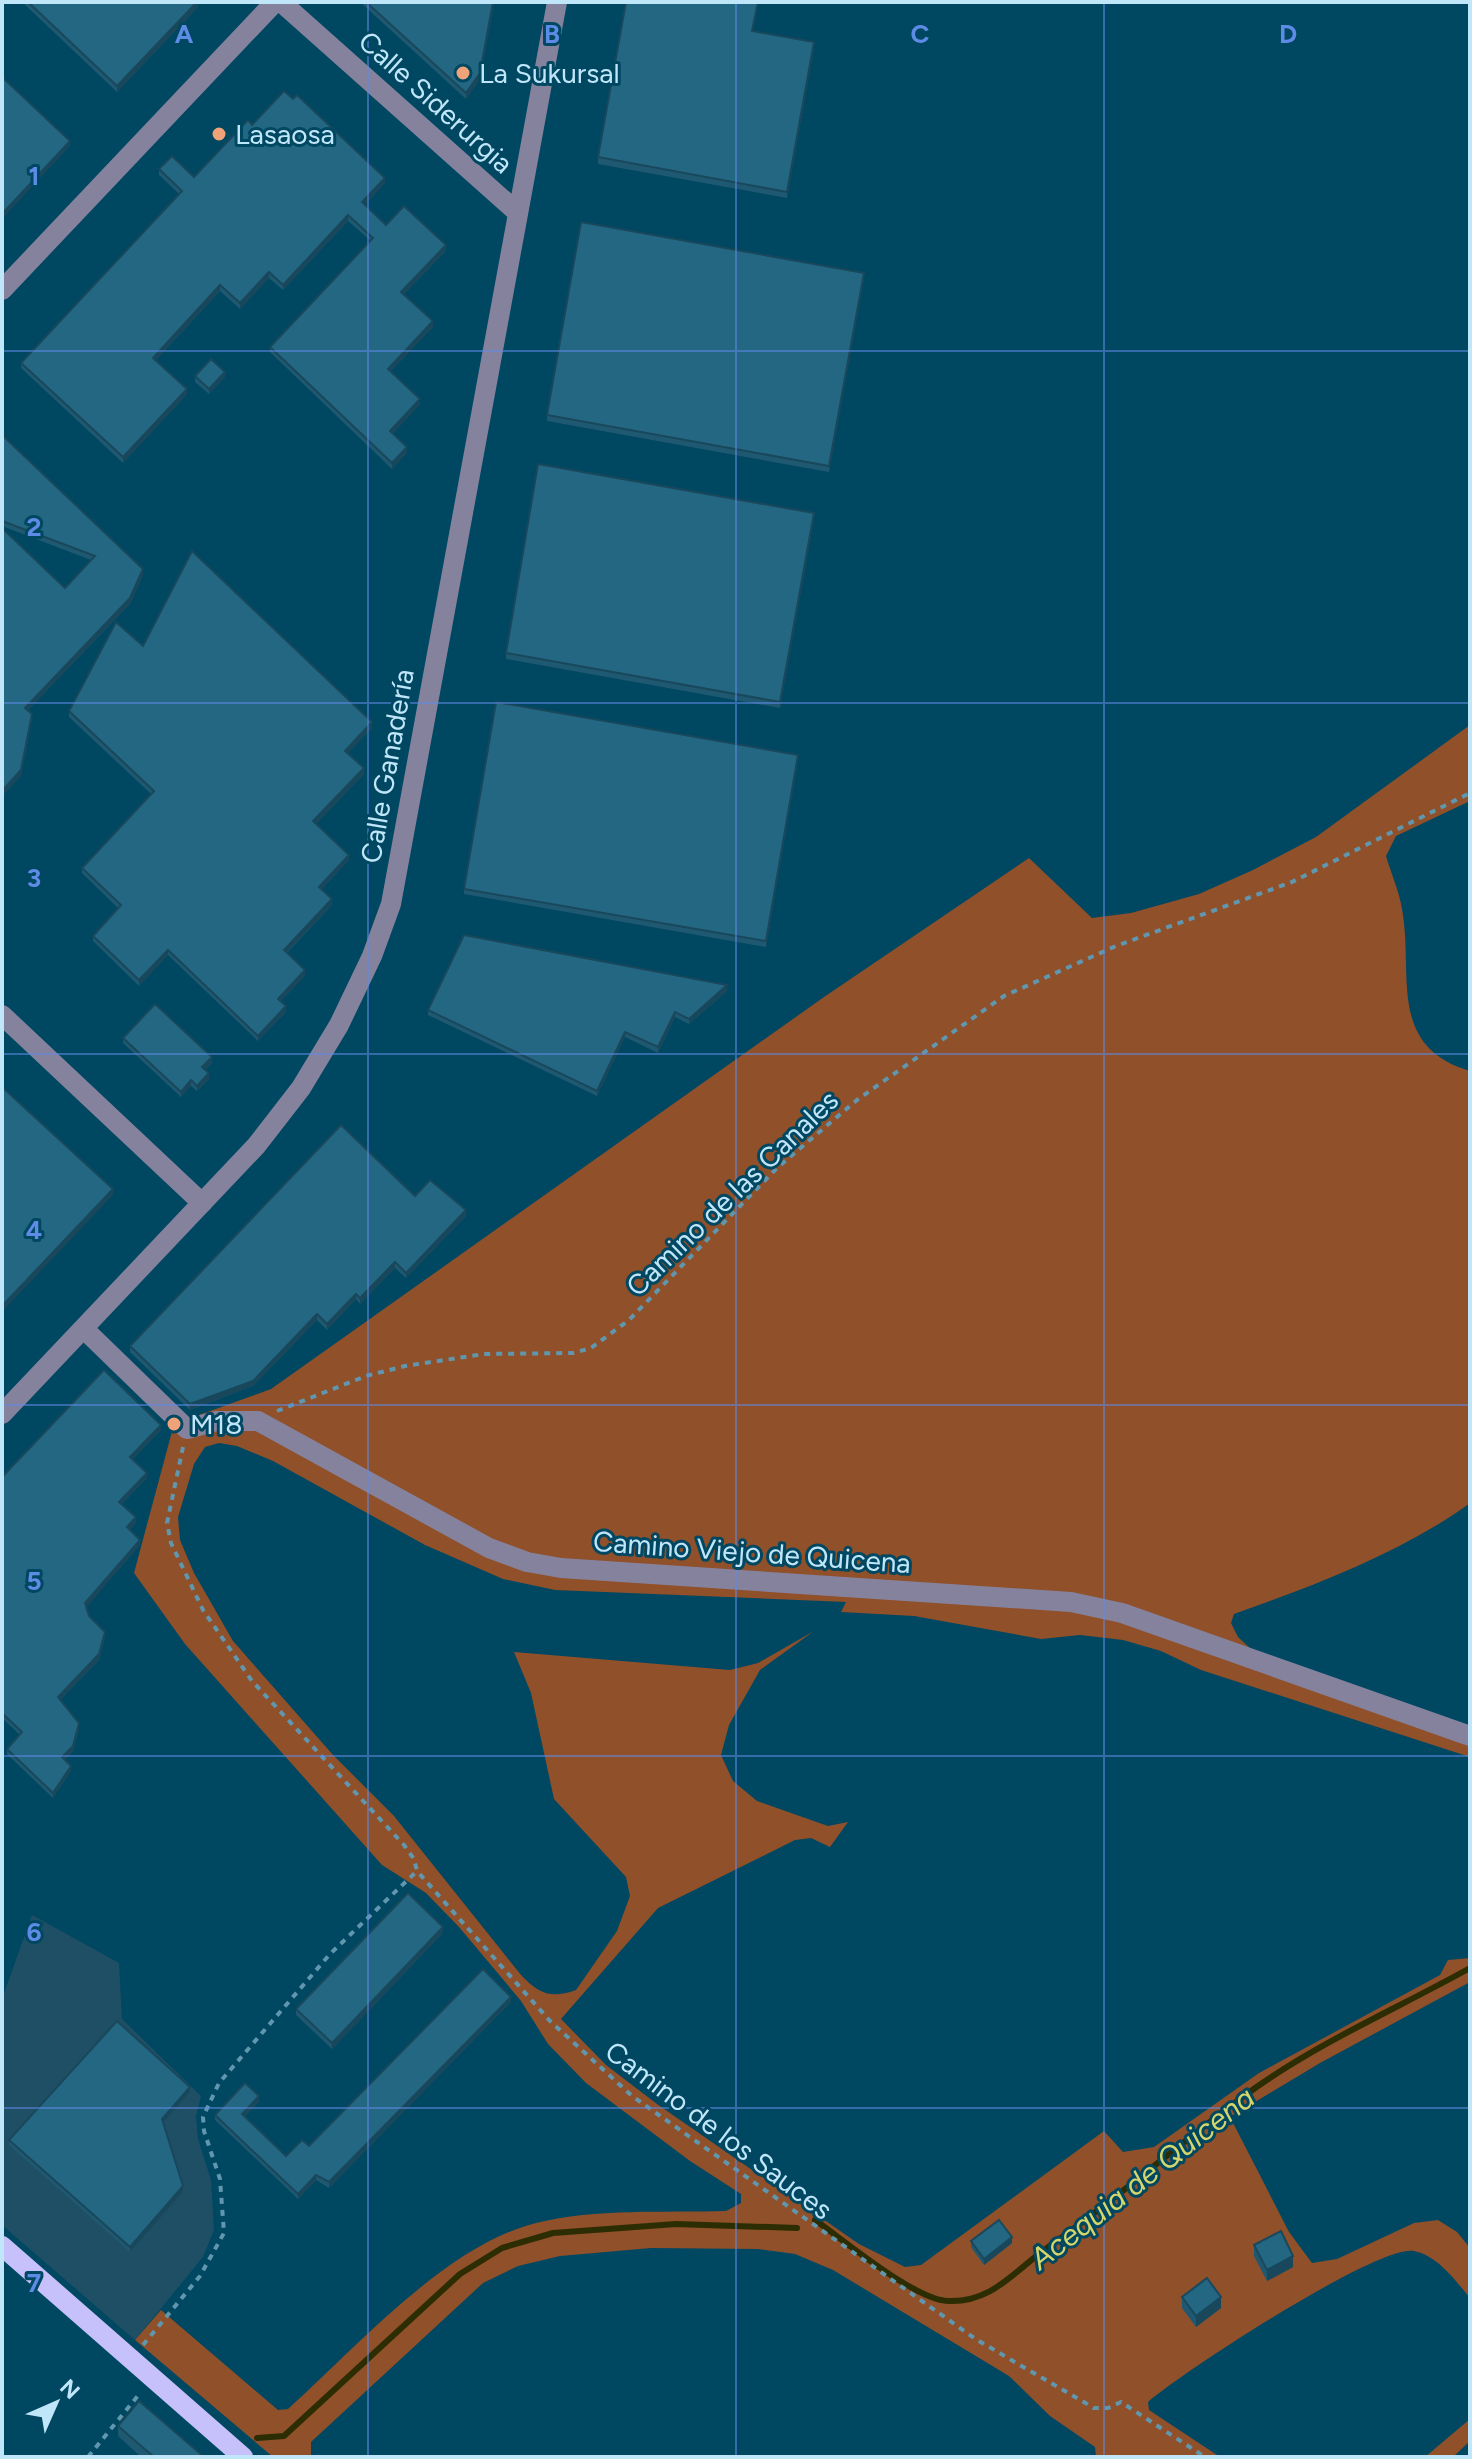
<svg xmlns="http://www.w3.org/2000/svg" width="1472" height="2459" font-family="Figtree,sans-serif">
<rect width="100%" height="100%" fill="#004761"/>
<path fill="#1f4f64" d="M32 1915 119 1963 122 2019 201 2096 196 2116 198 2139 211 2180 214 2230 203 2257 135 2340 2 2225V1999Z"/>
<g fill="#8f502a">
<path d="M1470 725V801L1396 836 1386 856C1391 873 1399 891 1402 909 1414 974 1386 1046 1470 1071V1503C1405 1551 1311 1587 1234 1614L1231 1623 1238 1637 1253 1651 1470 1728V1757L1201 1670 1161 1651 1123 1640 1080 1635 1041 1639 914 1616 841 1612 846 1602 555 1590 503 1579 425 1545 273 1461 237 1446 219 1443 205 1447 194 1464 178 1517 180 1540 194 1573 233 1641 333 1755 394 1816 521 1975C539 1994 551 1999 576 1990L617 1931 630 1896 626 1877 554 1799 531 1693 514 1652 730 1670 758 1663 814 1631 760 1670 729 1725 721 1755 733 1781 757 1801 828 1826 848 1822 830 1847 811 1838 795 1840 658 1908 561 2019 606 2065 657 2104 859 2244 905 2267 921 2265 1104 2131 1123 2152 1154 2147 1259 2073 1440 1975 1448 1960 1470 1958V1982L1320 2063 1230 2117 1289 2232 1312 2263 1337 2259 1414 2223 1438 2220 1457 2232 1470 2248V2298C1455 2280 1438 2256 1414 2251 1378 2244 1181 2373 1148 2402L1149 2410 1220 2457H1096L1095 2447 1050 2416 1009 2376 833 2270 795 2254 758 2249 651 2248 560 2256 518 2266 483 2283 311 2442V2457H273L135 2340 161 2310 278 2410 288 2409C358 2346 445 2246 536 2223 596 2208 664 2213 726 2211L741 2203V2194L690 2161 586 2083 548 2044 521 2001 459 1927 426 1893 382 1865 185 1644 134 1573 174 1424 271 1389 824 997 1029 858 1092 918 1131 913 1199 894 1253 870 1316 837Z"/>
<path d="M1470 2419V2441L1453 2457H1425Z"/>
</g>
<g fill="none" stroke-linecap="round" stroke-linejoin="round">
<g stroke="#2d2d03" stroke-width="6">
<path d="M815 2220C845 2241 915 2300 948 2301 992 2303 1014 2271 1047 2248 1120 2197 1186 2137 1258 2086 1324 2040 1400 2007 1470 1968"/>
<path d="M257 2438 284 2436 460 2274 502 2248 553 2233 676 2224 797 2228"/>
</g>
<g stroke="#6197ae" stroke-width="4" stroke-dasharray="6 6" stroke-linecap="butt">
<path d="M277 1411 366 1376 405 1366 484 1354 573 1353 591 1348 629 1320 777 1168 857 1100 1004 996 1116 946 1292 882 1470 793"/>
<path d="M183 1447 167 1523 171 1543 203 1610 252 1681 404 1845 414 1859 417 1871 550 2021 632 2096 977 2340 1094 2408H1108L1121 2402 1205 2457"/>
<path d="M143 2345 200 2276 224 2233 220 2179 204 2131 203 2117 219 2083 330 1954 417 1871"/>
<path d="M88 2457 141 2392"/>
</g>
<g stroke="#85829e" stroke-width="20">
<path d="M281 2 517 212"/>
<path d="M2 290 275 2"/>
<path d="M2 1015 202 1203"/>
<path d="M84 1329 187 1429 216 1421H258L489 1548 527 1562 561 1568 1071 1602 1122 1613 1470 1736"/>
<path d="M2 1414 256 1146 301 1088 339 1025 372 956 391 904 557 2"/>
</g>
<path stroke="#c7c1fb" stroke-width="20" d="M2 2246 243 2457"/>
</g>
<g fill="#1f5971">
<path d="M22 2H198V7L117 92Z"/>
<path d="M360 2H494L480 79 466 99Z"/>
<path d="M754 31 814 48 787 198 598 164V157Z"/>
<path d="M252 125 385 183 365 205 386 225 446 251 404 294 433 327 391 371 420 404 392 434 407 453 392 469 270 352V347L371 241 348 221 283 290 269 278 240 309 220 291 156 360 187 394 123 463 21 368V363L179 194 159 175V169L194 177Z"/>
<path d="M864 278 829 472 547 421V415Z"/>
<path d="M195 376 225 377 209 394 195 382Z"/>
<path d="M2 435 143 575 130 604 28 710 32 719 21 776 2 796V528L65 588 91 560 2 526Z"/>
<path d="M814 519 780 708 506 659V653Z"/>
<path d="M143 646 372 728 348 753 364 774 316 824 349 860 322 889 332 905 287 953 305 976 281 1001 286 1012 258 1041 168 955 139 986 93 941V936L118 908 82 873V868L151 794 69 717V711Z"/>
<path d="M798 760 766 947 464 894V889Z"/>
<path d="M727 991 689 1024 675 1017 658 1053 625 1037 597 1096 428 1015V1010Z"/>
<path d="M123 1038 212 1063 205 1070 209 1079 197 1091 191 1086 181 1097 123 1043Z"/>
<path d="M415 1196 466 1216 406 1278 395 1268 360 1304 356 1299 327 1330 317 1320 253 1386 190 1410 130 1352V1346Z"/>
<path d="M161 1430 133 1459 147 1478 122 1504 136 1523 129 1530 140 1545 86 1607 89 1616 105 1637 99 1660 60 1700 79 1729 73 1751 65 1760 71 1771 53 1798 7 1754V1749L20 1735 2 1718V1477Z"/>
<path d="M443 1933 332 2049 296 2015V2009Z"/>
<path d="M511 2002 329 2188 316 2180 298 2199 215 2120V2115L259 2102 245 2116 286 2156 309 2146Z"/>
<path d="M190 2092 163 2123 183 2192 130 2252 9 2145V2140Z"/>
<path d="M971 2241 1012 2243 984 2265 971 2247Z"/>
<path d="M1254 2245 1293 2267 1267 2281 1254 2256Z"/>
<path d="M1182 2297 1221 2308 1196 2327 1182 2308Z"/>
<path d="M118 2426 204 2457H141L118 2436Z"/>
</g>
<g fill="#19485c">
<path d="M198 2V7L117 92V86Z"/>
<path d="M493 2 480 79 466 99V93Z"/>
<path d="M814 42V48L787 198V192Z"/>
<path d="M70 141V146L2 219V214Z"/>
<path d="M385 178V183L362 208V202Z"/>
<path d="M348 215V221L283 290V285Z"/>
<path d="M446 245V251L401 297V292Z"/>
<path d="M269 272V278L240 309V303Z"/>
<path d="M864 273V278L829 472V466Z"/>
<path d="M220 285V291L153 363V358Z"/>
<path d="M433 321V327L388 374V369Z"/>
<path d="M225 372V377L209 394V389Z"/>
<path d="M187 389V394L123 463V457Z"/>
<path d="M420 399V404L390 437V431Z"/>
<path d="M407 447V453L392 469V463Z"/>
<path d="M814 513V519L780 708V702Z"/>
<path d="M143 569V575L130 604 25 713V708Z"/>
<path d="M32 714 21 776 2 796V791Z"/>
<path d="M372 722V728L345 756V751Z"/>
<path d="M798 755V760L766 947V941Z"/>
<path d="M364 768V774L313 827V821Z"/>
<path d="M349 855V860L319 892V887Z"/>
<path d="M332 899V905L284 955V950Z"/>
<path d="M168 950V955L139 986V980Z"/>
<path d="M305 970V976L278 1004V999Z"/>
<path d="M727 985V991L689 1024V1019Z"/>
<path d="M286 1006V1012L258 1041V1036Z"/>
<path d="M675 1012V1017L658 1053V1047Z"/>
<path d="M625 1032V1037L597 1096V1091Z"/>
<path d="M212 1057V1063L202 1073V1067Z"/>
<path d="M209 1073V1079L197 1091V1086Z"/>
<path d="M191 1080V1086L181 1097V1092Z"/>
<path d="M113 1189V1195L2 1312V1306Z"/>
<path d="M466 1210V1216L406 1278V1273Z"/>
<path d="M395 1262V1268L360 1304V1298Z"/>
<path d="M356 1294V1299L327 1330V1324Z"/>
<path d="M317 1314V1320L253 1386 190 1410V1404Z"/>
<path d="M161 1425V1430L130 1462V1457Z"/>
<path d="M147 1473V1478L119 1507V1502Z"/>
<path d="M136 1517V1523L127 1533V1527Z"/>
<path d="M140 1540V1545L85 1609V1603Z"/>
<path d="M105 1632V1637L99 1660 58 1702V1697Z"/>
<path d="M79 1723V1729L73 1751 62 1763V1757Z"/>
<path d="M71 1766V1771L53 1798V1793Z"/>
<path d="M443 1927V1933L332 2049V2043Z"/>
<path d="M511 1997V2002L329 2188V2182Z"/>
<path d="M190 2087V2092L162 2124V2119Z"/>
<path d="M259 2096V2102L242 2119V2114Z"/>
<path d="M316 2175V2180L298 2199V2194Z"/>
<path d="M183 2186V2192L130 2252V2247Z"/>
<path d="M1012 2237V2243L984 2265V2259Z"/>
<path d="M1293 2256V2267L1267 2281V2270Z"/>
<path d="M1221 2297V2308L1196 2327V2316Z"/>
</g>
<g fill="#246783" stroke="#19485c" stroke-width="2">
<path d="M28 2H197L117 86Z"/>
<path d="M366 2H493L480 73 466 93Z"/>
<path d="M626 2H758L752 31 814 42 787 192 598 157Z"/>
<path d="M2 77 70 141 2 214Z"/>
<path d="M284 91 293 99 297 95 385 178 362 202 386 225 404 206 446 245 401 292 433 321 388 369 420 399 390 431 407 447 392 463 270 347 373 238 348 215 283 285 269 272 240 303 220 285 153 358 187 389 123 457 21 363 182 191 159 169 172 156 194 177 248 120 252 125Z"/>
<path d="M581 222 864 273 829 466 547 415Z"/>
<path d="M211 359 225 372 209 389 195 376Z"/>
<path d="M2 435 143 569 130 598 25 708 32 714 21 770 2 791V528L65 588 95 556 2 521Z"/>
<path d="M538 464 814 513 780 702 506 653Z"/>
<path d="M192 551 372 722 345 751 364 768 313 821 349 855 319 887 332 899 284 950 305 970 278 999 286 1006 258 1036 168 950 139 980 93 936 121 905 82 868 154 791 69 711 116 622 143 646Z"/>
<path d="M496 702 798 755 766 941 464 889Z"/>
<path d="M464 935 727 985 689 1019 675 1012 658 1047 625 1032 597 1091 428 1010Z"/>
<path d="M155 1004 212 1057 202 1067 209 1073 197 1086 191 1080 181 1092 123 1038Z"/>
<path d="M2 1087 113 1189 2 1306Z"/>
<path d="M341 1125 415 1196 430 1180 466 1210 406 1273 395 1262 360 1298 356 1294 327 1324 317 1314 253 1381 190 1404 130 1346Z"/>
<path d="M104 1370 161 1425 130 1457 147 1473 119 1502 136 1517 127 1527 140 1540 85 1603 89 1616 105 1632 99 1654 58 1697 79 1723 73 1746 62 1757 71 1766 53 1793 7 1749 22 1732 2 1713V1477Z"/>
<path d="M408 1893 443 1927 332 2043 296 2009Z"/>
<path d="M483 1969 511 1997 329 2182 316 2175 298 2194 215 2115 245 2083 259 2096 242 2114 286 2156 302 2140 309 2146Z"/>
<path d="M117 2021 190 2087 162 2119 183 2186 130 2247 9 2140Z"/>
<path d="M999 2220 1012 2237 984 2259 971 2241Z"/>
<path d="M1281 2231 1293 2256 1267 2270 1254 2245Z"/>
<path d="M1207 2278 1221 2297 1196 2316 1182 2297Z"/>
<path d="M139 2401 204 2457H154L118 2426Z"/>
</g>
<path fill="none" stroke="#5e8be5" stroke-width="2" stroke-opacity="0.55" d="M368 2V2457M736 2V2457M1104 2V2457M2 351H1470M2 703H1470M2 1054H1470M2 1405H1470M2 1756H1470M2 2108H1470"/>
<g fill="#f0a378" stroke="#004761" stroke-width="3">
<circle cx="463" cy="73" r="8"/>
<circle cx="219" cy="134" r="8"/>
<circle cx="174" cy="1424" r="8"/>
</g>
<g text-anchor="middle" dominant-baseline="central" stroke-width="6" stroke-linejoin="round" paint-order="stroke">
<g font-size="28" fill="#c0e6f9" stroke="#004761" text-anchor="start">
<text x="479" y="73">La Sukursal</text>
<text x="235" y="134">Lasaosa</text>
<text x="190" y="1424">M18</text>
</g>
<g font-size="28" fill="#c0e6f9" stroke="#004761">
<text transform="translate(436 102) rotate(42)">Calle Siderurgia</text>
<text transform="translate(387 766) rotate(-80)">Calle Ganadería</text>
<text transform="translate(732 1193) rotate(-44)">Camino de las Canales</text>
<text transform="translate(752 1552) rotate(4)">Camino Viejo de Quicena</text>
<text transform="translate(719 2130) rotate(37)">Camino de los Sauces</text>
</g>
<g font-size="30" font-style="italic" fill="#d4d66c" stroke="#004761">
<text transform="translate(1142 2178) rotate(-38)">Acequia de Quicena</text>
</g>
</g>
<g font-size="26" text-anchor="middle" font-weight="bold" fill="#5e8be5" stroke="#004761" stroke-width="6" stroke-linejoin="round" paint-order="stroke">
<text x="184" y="43">A</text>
<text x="552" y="43">B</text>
<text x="920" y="43">C</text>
<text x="1288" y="43">D</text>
<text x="34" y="185">1</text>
<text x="34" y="536">2</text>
<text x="34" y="887">3</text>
<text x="34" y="1239">4</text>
<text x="34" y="1590">5</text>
<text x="34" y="1941">6</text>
<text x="34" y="2292">7</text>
</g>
<rect width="1472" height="2459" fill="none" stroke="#c0e6f9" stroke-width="8"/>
<g transform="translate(56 2403) rotate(45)" stroke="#004761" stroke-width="6" paint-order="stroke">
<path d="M0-6L14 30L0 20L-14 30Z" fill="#c0e6f9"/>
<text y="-12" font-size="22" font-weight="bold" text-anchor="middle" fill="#c0e6f9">N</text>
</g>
</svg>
